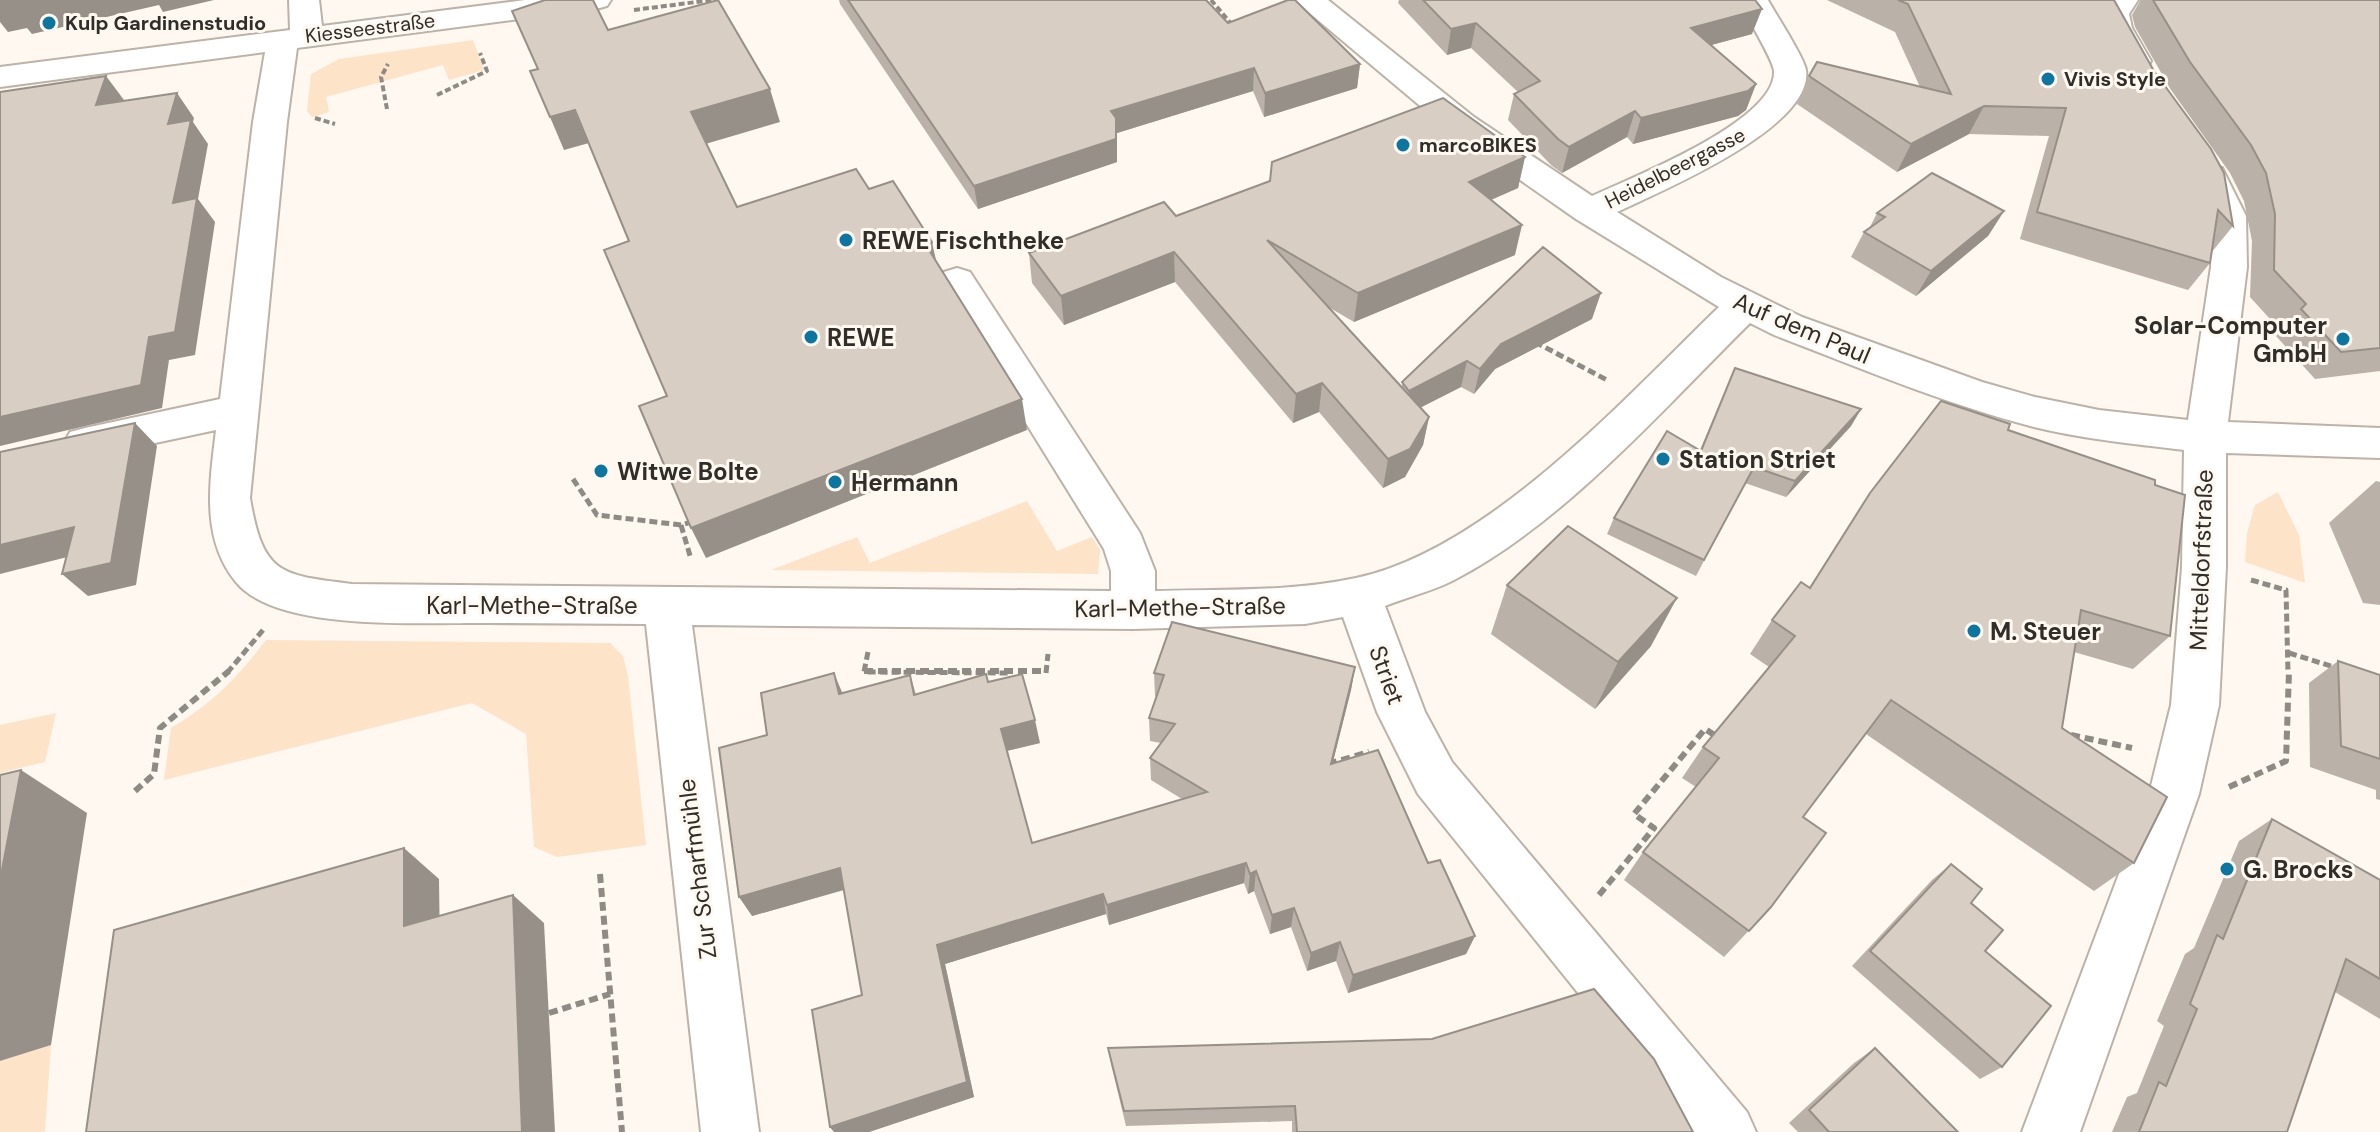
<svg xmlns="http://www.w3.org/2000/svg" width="2380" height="1132" font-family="'DM Sans',sans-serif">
<rect width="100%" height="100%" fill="#fef8f1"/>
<g fill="#fde3c7">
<path d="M473 40 484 70 449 80 443 65 326 97 329 112 312 117 307 111 311 74 339 59Z"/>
<path d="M2278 492 2299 535 2305 583 2245 562 2247 533 2255 505Z"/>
<path d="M1027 501 1057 551 1092 537 1100 550 1098 574 771 570 857 537 870 563Z"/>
<path d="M266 640 610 643 623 656 628 676 646 845 557 857 534 847 526 734 472 703 164 780 171 728C213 703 236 679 266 640Z"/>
<path d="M56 713 45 762 0 773V725Z"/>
<path d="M51 1045 45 1132H0V1061Z"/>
</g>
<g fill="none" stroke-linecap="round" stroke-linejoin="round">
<defs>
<g id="minor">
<path d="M289 0H319L322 26 525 0H611L607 6 596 9 297 48 287 122 250 498C263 575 280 575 352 584L1111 591V571L1104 549 938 281 944 272 957 268 970 272 1140 533 1155 571V591C1222 589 1291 592 1356 578 1488 550 1624 399 1719 307L1576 219 1450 131 1294 0H1328L1474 117 1592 196C1631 178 1777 121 1774 71 1773 59 1745 14 1738 0H1768C1776 15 1804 57 1806 70 1815 127 1659 192 1617 212L1721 277 1802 317 1982 382 2035 397 2099 410 2188 420 2211 267 2210 216 2193 176 2198 168 2210 165 2222 168 2246 216 2247 267 2228 422 2380 428V458L2226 453V567L2219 705 2199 794 2080 1132H2022L2149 794 2171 705 2182 567 2184 450C2134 444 2083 439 2034 427 1945 404 1860 368 1774 335L1750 323C1661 411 1565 522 1454 580 1433 591 1407 597 1385 606L1425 712 1452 762 1747 1112 1756 1132H1690L1418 794 1377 712 1343 617 1305 624 1133 629 692 625 759 1132H701L646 624C594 624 541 623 488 623 427 622 277 633 236 582 200 538 210 481 216 430L85 458 70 454 64 443 70 432 85 428 220 399 253 122 265 52 0 87V67L290 30Z"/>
<path d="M2108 0H2138L2129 14 2132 28 2151 61 2146 68 2135 71 2124 68C2112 51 2101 34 2099 14Z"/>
</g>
</defs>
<use href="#minor" stroke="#bcb2a7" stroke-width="4"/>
<g stroke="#8e8a84" stroke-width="4" stroke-dasharray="6 3" stroke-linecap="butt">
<path d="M1211 0 1234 27"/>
<path d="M634 10 712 0"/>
<path d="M437 95 487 71 480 53"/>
<path d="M387 109 381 77 388 64"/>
<path d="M315 118 335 124"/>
</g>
<g stroke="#8e8a84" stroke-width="5" stroke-dasharray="8 4" stroke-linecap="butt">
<path d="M1535 342 1607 380"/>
<path d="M573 479 597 515 681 525 695 521"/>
<path d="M681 525 691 559"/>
<path d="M2251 580 2286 590 2288 673"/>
<path d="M868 652 864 672 1011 673"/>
<path d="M2289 653 2337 668"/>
<path d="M227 673 263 630"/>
<path d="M1046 673 1048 654"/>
</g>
<g stroke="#8e8a84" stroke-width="6" stroke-dasharray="9 5" stroke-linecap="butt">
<path d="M864 671H1046"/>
<path d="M2071 735 2132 748"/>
<path d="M1328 764 1369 752"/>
<path d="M2229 787 2286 761 2289 671"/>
<path d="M135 791 154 774 160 728 229 671"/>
<path d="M600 874 622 1132"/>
<path d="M1599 895 1654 828 1634 814 1705 729 1716 736"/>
<path d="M549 1013 610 994"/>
</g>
<use href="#minor" fill="#fff" fill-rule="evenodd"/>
</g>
<g fill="#bab1a8">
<path d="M839 0H1206L1228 23 1360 64 1357 88 1264 117 1253 91 1117 133V162L978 209 840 4Z"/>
<path d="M1399 0H1755L1752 34 1711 45 1756 84 1746 110 1738 116 1633 144 1627 137 1562 173 1551 165 1508 120 1514 94 1518 92 1471 48 1447 55 1398 3Z"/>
<path d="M1827 0H2114L2233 226 2211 253 2210 263 2188 290 2020 239 2049 136 1969 134 1897 172 1797 104 1809 76 1920 87 1895 32Z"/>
<path d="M2140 0H2380V371L2315 379 2276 336 2281 331 2250 297 2252 241 2244 201 2230 173 2171 90 2135 27 2132 15 2140 1Z"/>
<path d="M1525 157 1518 188 1491 200 1515 255 1354 322 1330 308 1402 387V382L1592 319 1495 369 1474 394 1461 387 1421 407 1429 417 1423 445 1405 477 1383 488 1319 412 1293 423 1175 282 1064 325 1032 283 1029 253 1176 216Z"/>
<path d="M2004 211 1988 236 1916 296 1851 257 1864 232 1869 229 1877 213Z"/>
<path d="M1735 368 1861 409 1851 426 1786 497 1745 483 1696 576 1607 534 1614 518 1700 450Z"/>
<path d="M2008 430 2155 485 2170 636 2133 669 2074 652 2062 728 2134 863 2094 891 1866 734 1803 817 1771 907 1724 957 1624 880 1643 852 1696 787 1682 778 1703 747 1769 667 1750 654 1772 620 1809 588 1870 493Z"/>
<path d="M2376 481 2380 482V605L2363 603 2329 523Z"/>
<path d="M1507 585 1651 646 1595 709 1491 634Z"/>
<path d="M2338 661 2380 675V800L2376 799V790L2310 767 2309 683Z"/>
<path d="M1355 667 1351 690 1332 764 1428 863 1475 936 1466 954 1348 993 1336 961 1307 971 1291 927 1270 934 1254 891 1248 894 1244 883 1109 925 1106 914 945 964 974 1097 869 1132H834L830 1127 862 995 844 890 752 916 767 735 843 693 910 675 916 694 988 682 1040 743 1007 751 1032 843 1182 799 1151 780 1150 758 1161 743 1150 741 1149 718 1156 697 1155 696 1154 673Z"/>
<path d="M2272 819 2380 880V1019L2335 992 2287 1132H2112L2127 1097 2137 1093 2164 1026 2157 1021 2185 954 2194 948 2239 841Z"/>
<path d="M1951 864 1971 903 1985 951 2002 1067 1980 1079 1852 966 1932 880Z"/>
<path d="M1108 1048 1693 1132H1292V1121L1126 1126 1111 1064Z"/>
<path d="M1875 1048 1958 1132H1798L1789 1123 1854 1063Z"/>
</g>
<g fill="#979088">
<path d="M0 0H214L163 12 159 5 32 34 27 28 8 32 0 22Z"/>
<path d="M1762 9 1752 34 1682 53 1691 28Z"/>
<path d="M1476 23 1471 48 1447 55 1451 29Z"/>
<path d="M1360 64 1357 88 1264 117 1265 93Z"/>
<path d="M1254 68 1253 91 1117 133V162L978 209 974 186 1111 111Z"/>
<path d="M106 76 124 100 115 129 96 105Z"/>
<path d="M1756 84 1746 110 1738 116 1633 144 1641 118Z"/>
<path d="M770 89 780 122 702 145 691 112Z"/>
<path d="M177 93 194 118 193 122 208 144 198 199 215 222 195 355 169 360 162 408 0 446V417L149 337 173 203 168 124Z"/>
<path d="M1984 106 1969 134 1897 172 1911 144Z"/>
<path d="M575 110 589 143 564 150 550 117Z"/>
<path d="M1635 111 1627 137 1562 173 1569 147Z"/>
<path d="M1525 157 1518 188 1463 212 1469 182Z"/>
<path d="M2004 211 1988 236 1916 296 1931 271Z"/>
<path d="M1522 225 1515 255 1354 322 1358 293Z"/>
<path d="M932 242 939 274 929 250Z"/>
<path d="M1174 252 1175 282 1064 325 1061 296Z"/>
<path d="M1601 293 1592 319 1495 369 1474 394 1480 369 1501 344Z"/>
<path d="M1467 361 1461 387 1404 416 1409 391Z"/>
<path d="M1322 383 1319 412 1293 423 1296 394Z"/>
<path d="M1022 399 1027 430 706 558 691 528Z"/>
<path d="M1861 409 1851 426 1786 497 1795 481Z"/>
<path d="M1429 417 1423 445 1405 477 1383 488 1388 459Z"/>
<path d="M135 423 157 446 136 585 88 596 62 574Z"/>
<path d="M74 527 99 549 0 574V545Z"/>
<path d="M1677 598 1651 646 1595 709 1618 662Z"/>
<path d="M1355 667 1351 690 1327 786 1331 764Z"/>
<path d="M834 673 844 697 839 694Z"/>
<path d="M1035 720 1040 743 1006 751 1001 729Z"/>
<path d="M21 770 87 813 51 1045 0 1061V880Z"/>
<path d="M404 848 439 879 440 954 404 926Z"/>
<path d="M1246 863 1244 883 1109 925 1107 905Z"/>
<path d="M840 868 850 888 752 916 739 897Z"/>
<path d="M1256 871 1254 891 1248 894 1250 874Z"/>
<path d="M1103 894 1106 914 945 964 974 1097 869 1132H834L830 1127 937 945Z"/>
<path d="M513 895 544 923 555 1132H522Z"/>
<path d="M1294 908 1291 927 1270 934 1272 915Z"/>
<path d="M1475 936 1466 954 1348 993 1353 975Z"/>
<path d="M1340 942 1336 961 1307 971 1311 953Z"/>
</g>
<g fill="#d8cec3" stroke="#979088" stroke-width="2">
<path d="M545 0H593L608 30 718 0 770 89 691 112 737 207 856 169 869 189 893 181 932 242 929 250 1022 399 691 528 639 406 667 396 604 250 629 241 575 110 550 117 530 71 538 69 512 11Z"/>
<path d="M848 0H1206L1228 23 1288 0H1295L1360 64 1265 93 1254 68 1111 111 1116 118V139L974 186Z"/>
<path d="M1423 0H1755L1762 9 1691 28 1756 84 1748 91 1641 118 1635 111 1569 147 1558 139 1514 94 1540 81 1476 23 1451 29Z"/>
<path d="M1898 0H2114L2154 71 2211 149 2224 173 2233 226 2218 210 2210 263 2037 212 2066 108 1984 106 1911 144 1809 76 1817 62 1951 94 1908 4Z"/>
<path d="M2153 0H2380V348L2341 352 2301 309 2306 304 2274 270 2275 214 2266 173 2251 145 2190 62Z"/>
<path d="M106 76 96 105 177 93 168 124 191 120 173 203 197 198 175 332 149 337 141 385 0 417V92Z"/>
<path d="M1443 98 1525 157 1469 182 1522 225 1358 293 1267 240 1429 417 1410 449 1388 459 1322 383 1296 394 1174 252 1061 296 1029 253 1164 202 1176 216 1270 181 1272 162Z"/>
<path d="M1932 173 2004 211 1931 271 1864 232 1885 217 1877 213Z"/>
<path d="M1543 247 1601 293 1501 344 1480 369 1467 361 1409 391 1402 382Z"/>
<path d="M1735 368 1861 409 1795 481 1754 467 1704 560 1614 518 1667 431 1701 451Z"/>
<path d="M1941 401 2010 424 2008 430 2155 480V485L2185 495 2170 636 2081 610 2062 728 2167 797 2134 863 1891 700 1803 817 1826 833 1771 907 1749 931 1643 852 1719 758 1703 747 1795 636 1772 620 1801 582 1810 588 1870 493Z"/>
<path d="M135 423 111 563 62 574 74 527 0 545V452Z"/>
<path d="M1568 526 1677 598 1618 662 1507 585Z"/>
<path d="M1172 622 1355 667 1331 764 1378 750 1428 863 1440 860 1475 936 1353 975 1340 942 1311 953 1294 908 1272 915 1256 871 1250 874 1246 863 1107 905 1103 894 937 945 967 1082 830 1127 812 1010 862 995 840 868 739 897 719 748 767 735 761 693 834 673 839 694 910 675 914 695 986 674 988 682 1022 674 1035 720 1001 729 1032 843 1207 792 1150 758 1175 724 1149 718 1164 675 1154 673Z"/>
<path d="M2338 661 2380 675V759L2341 746Z"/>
<path d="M21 770 0 880V775Z"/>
<path d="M2272 819 2380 880V979L2346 959 2287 1132H2139L2159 1082 2166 1086 2197 1009 2190 1004 2217 935 2223 939Z"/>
<path d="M404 848V926L513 895 522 1132H86L114 930Z"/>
<path d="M1951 864 1982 889 1971 903 2003 930 1985 951 2051 1006 2002 1067 1870 951Z"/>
<path d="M1594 989 1654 1059 1693 1132H1297L1295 1106 1124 1111 1108 1048 1432 1039Z"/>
<path d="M1875 1048 1958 1132H1829L1809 1110Z"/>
</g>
<g fill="#0c76a1" stroke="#fef8f1" stroke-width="3">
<circle cx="49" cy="23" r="8"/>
<circle cx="2048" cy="79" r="8"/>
<circle cx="1403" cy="145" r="8"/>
<circle cx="846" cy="240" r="8"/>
<circle cx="811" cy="337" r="8"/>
<circle cx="2343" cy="339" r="8"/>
<circle cx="1663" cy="459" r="8"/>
<circle cx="601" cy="471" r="8"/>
<circle cx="835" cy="482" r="8"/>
<circle cx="1974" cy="631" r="8"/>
<circle cx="2227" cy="869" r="8"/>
</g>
<g text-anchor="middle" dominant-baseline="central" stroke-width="6" stroke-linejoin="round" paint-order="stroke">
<g font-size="20" font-weight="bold" fill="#312d29" stroke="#fef8f1" text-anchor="start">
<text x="65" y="23">Kulp Gardinenstudio</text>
<text x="2064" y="79">Vivis Style</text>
<text x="1419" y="145">marcoBIKES</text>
</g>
<g font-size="20" fill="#312d29" stroke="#fef8f1">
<text transform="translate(370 28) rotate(-7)">Kiesseestraße</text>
<text transform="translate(1675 168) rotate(-27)">Heidelbeergasse</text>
</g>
<g font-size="24" font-weight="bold" fill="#312d29" stroke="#fef8f1" text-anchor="start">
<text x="862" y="240">REWE Fischtheke</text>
<text x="2327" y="325" text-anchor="end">Solar-Computer<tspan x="2327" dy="28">GmbH</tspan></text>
<text x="827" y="337">REWE</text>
<text x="1679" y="459">Station Striet</text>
<text x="617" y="471">Witwe Bolte</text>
<text x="851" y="482">Hermann</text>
<text x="1990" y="631">M. Steuer</text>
<text x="2243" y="869">G. Brocks</text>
</g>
<g font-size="24" fill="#312d29" stroke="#fef8f1">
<text transform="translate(1802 328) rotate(23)">Auf dem Paul</text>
<text transform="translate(2201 560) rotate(-88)">Mitteldorfstraße</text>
<text x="532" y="605">Karl-Methe-Straße</text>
<text transform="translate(1180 607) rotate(-1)">Karl-Methe-Straße</text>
<text transform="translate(1387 675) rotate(70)">Striet</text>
<text transform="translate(697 869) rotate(-97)">Zur Scharfmühle</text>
</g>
</g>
</svg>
